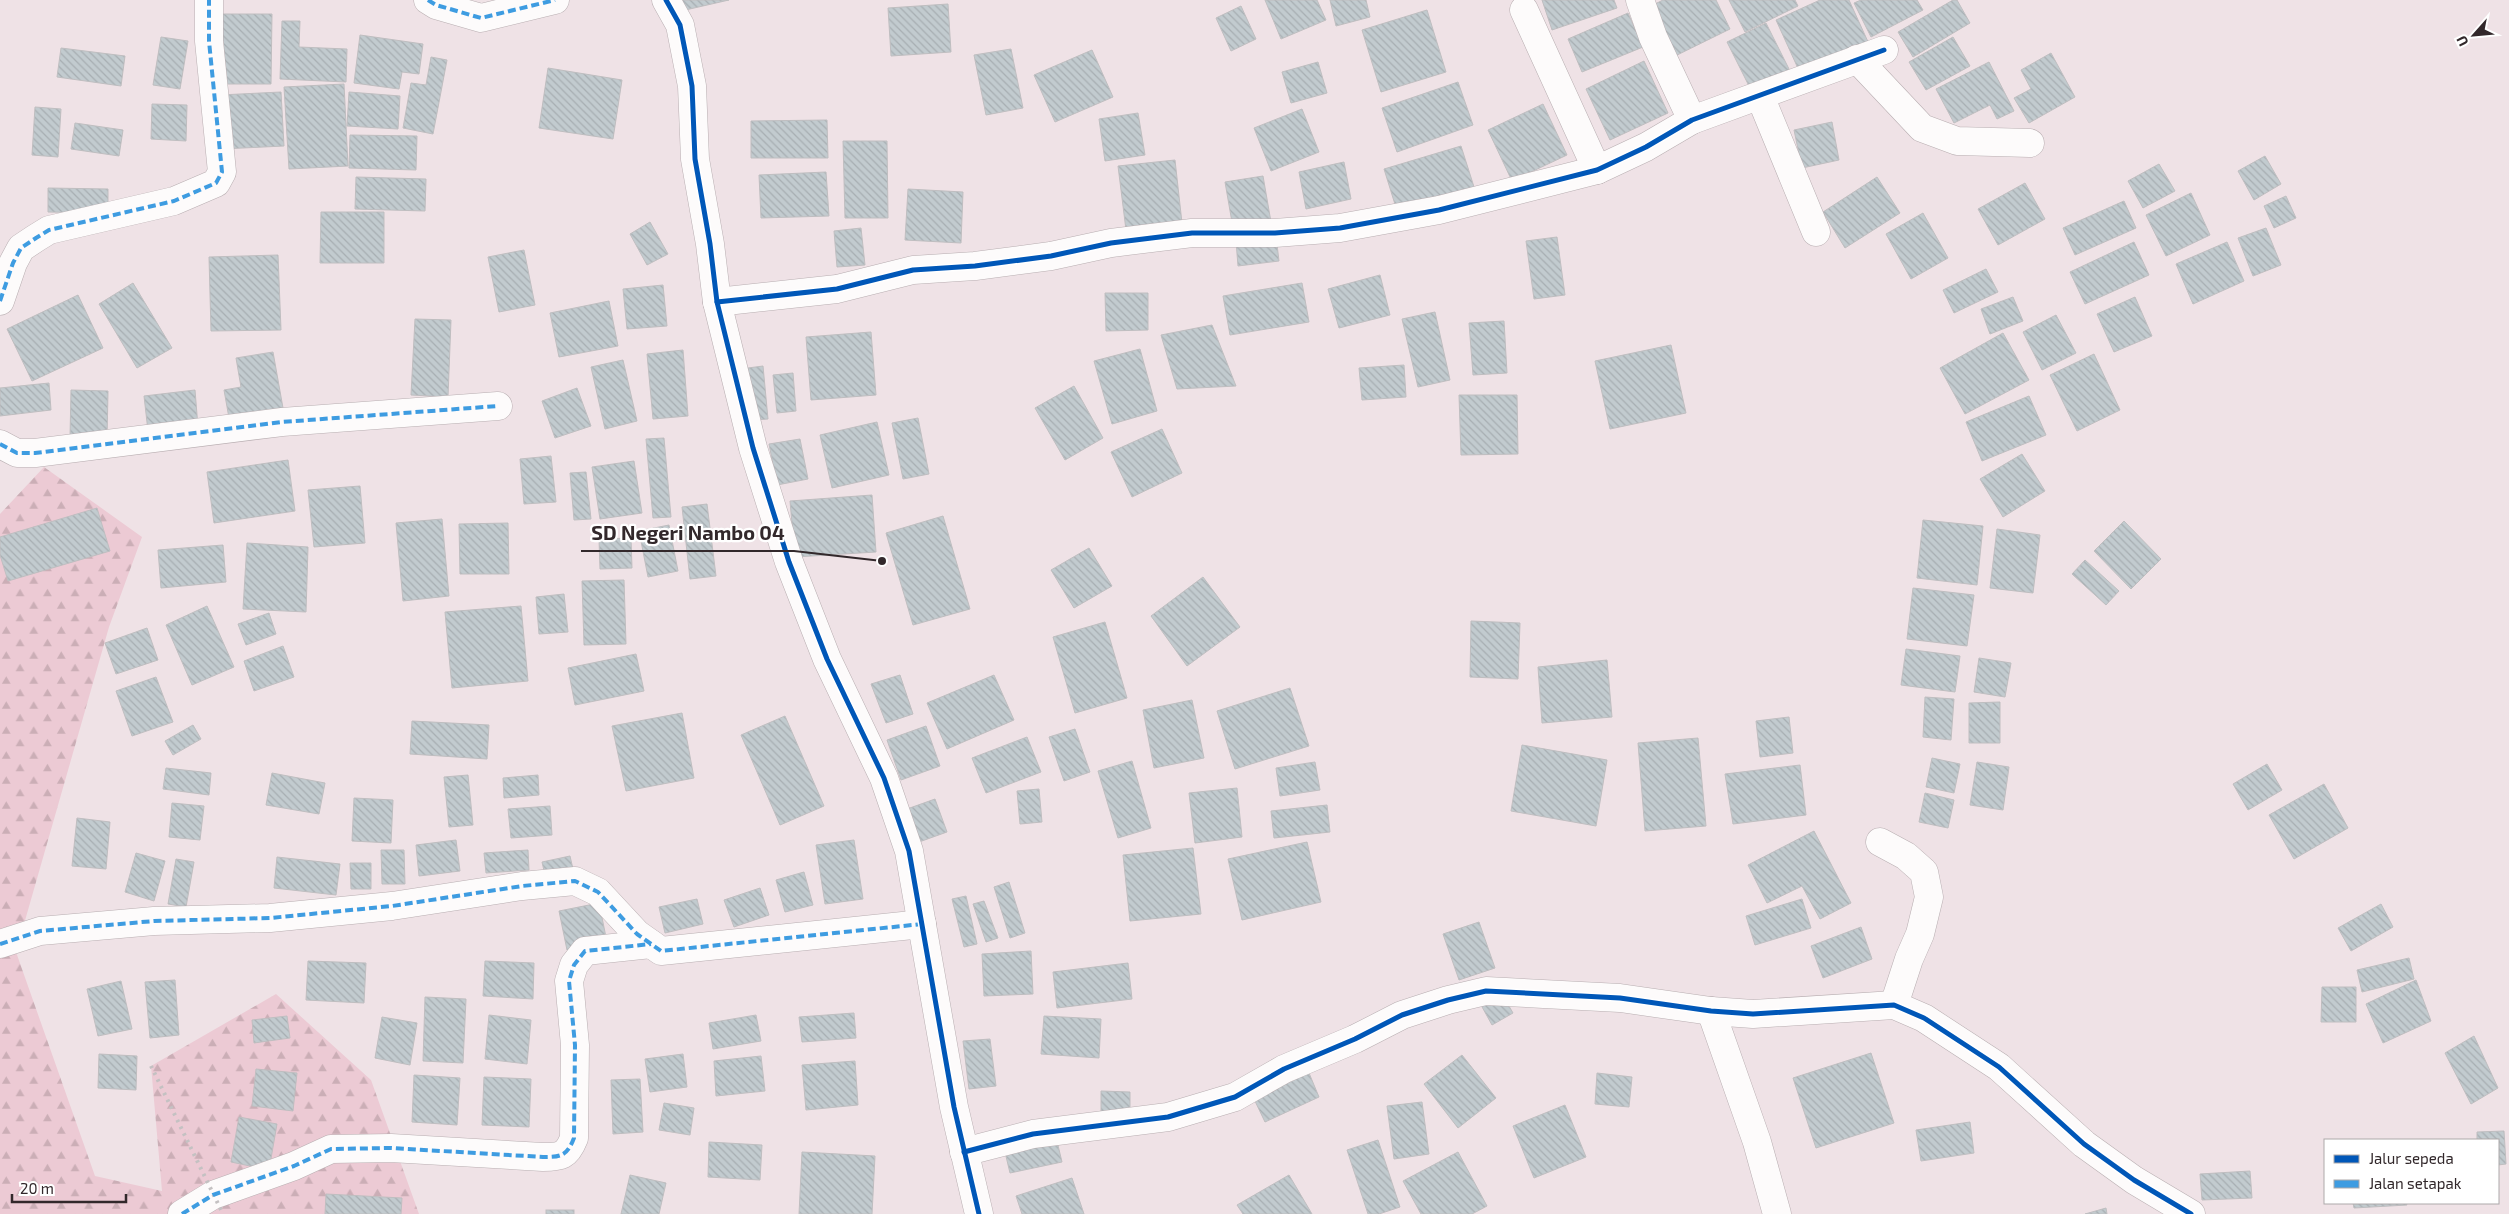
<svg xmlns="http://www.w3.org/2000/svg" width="2509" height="1214" font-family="'Exo 2',sans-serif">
<defs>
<pattern id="forest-firs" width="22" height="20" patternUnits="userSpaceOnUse" patternTransform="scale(1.25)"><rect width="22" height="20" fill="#eccad4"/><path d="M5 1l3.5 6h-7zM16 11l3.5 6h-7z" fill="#cbaeb6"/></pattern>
<pattern id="building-back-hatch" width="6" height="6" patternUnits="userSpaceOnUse" patternTransform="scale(1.25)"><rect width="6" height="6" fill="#c2cbcf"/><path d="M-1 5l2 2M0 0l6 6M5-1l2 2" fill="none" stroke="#a7aeb2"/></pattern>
</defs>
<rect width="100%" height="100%" fill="#efe2e6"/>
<path fill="url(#forest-firs)" d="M44 467 142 537 109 627 16 952 95 1176 162 1191 151 1066 276 994 371 1080 419 1214H0V514Z"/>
<g fill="url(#building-back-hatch)" stroke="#bfbec0">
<path d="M679 0H729L681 11Z"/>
<path d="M1265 0H1317L1326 20 1281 39Z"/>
<path d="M1330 0H1366L1370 17 1336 26Z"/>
<path d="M1542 0H1614L1617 8 1552 30Z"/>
<path d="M1663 0H1716L1730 29 1669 59 1645 9Z"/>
<path d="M1729 0H1795L1798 6 1745 32Z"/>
<path d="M1820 0H1849L1869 44 1801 75 1776 20Z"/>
<path d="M1861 0H1917L1923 10 1871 37 1854 3Z"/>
<path d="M1953 0H1957L1970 23 1913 57 1898 32Z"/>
<path d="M948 4 951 52 891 56 888 8Z"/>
<path d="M1241 6 1256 39 1231 51 1216 18Z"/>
<path d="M1427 10 1446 72 1381 92 1362 30Z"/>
<path d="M1628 13 1643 47 1582 72 1568 39Z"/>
<path d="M215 14H272L271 84H215Z"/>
<path d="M282 21H300L299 47 347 49 346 82 280 79Z"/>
<path d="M1766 23 1790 71 1751 90 1727 42Z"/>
<path d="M360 35 423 44 419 74 402 72 399 89 354 83Z"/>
<path d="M161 37 188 41 180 89 153 85Z"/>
<path d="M1953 37 1970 66 1926 90 1909 62Z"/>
<path d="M61 48 125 56 121 86 57 77Z"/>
<path d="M1011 49 1023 108 986 115 974 55Z"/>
<path d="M1092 50 1113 97 1055 122 1034 75Z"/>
<path d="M2051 53 2075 97 2029 123 2014 98 2031 89 2021 70Z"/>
<path d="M431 57 447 60 433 134 403 128 411 83 426 85Z"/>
<path d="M1644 61 1668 113 1610 140 1586 89Z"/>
<path d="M1318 62 1327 93 1291 103 1282 72Z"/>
<path d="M1989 62 2014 111 1997 119 1990 105 1954 123 1936 89Z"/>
<path d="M548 68 622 80 613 139 539 128Z"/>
<path d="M1458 82 1473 125 1397 152 1382 108Z"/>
<path d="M344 84 348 166 289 169 284 87Z"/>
<path d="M281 92 284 146 222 149 220 95Z"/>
<path d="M349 92 400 96 398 129 347 126Z"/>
<path d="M152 104 187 105 186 141 151 139Z"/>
<path d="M1543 104 1567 155 1512 181 1488 130Z"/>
<path d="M35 107 61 109 58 157 32 155Z"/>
<path d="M1302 109 1319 152 1271 171 1254 128Z"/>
<path d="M1138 113 1145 155 1105 161 1099 119Z"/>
<path d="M827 120 828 158H751V121Z"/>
<path d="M1832 122 1839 160 1802 168 1794 130Z"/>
<path d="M75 123 123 130 119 156 71 149Z"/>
<path d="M350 135 417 136 416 170 349 168Z"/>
<path d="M843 141H887L888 218H845Z"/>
<path d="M1461 146 1475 190 1398 214 1384 169Z"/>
<path d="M2265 156 2281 184 2254 200 2238 171Z"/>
<path d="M1175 160 1182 223 1126 230 1118 166Z"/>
<path d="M1344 162 1351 199 1306 209 1299 172Z"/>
<path d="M2159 164 2175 191 2143 208 2128 181Z"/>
<path d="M826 172 829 216 761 218 759 175Z"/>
<path d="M1263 176 1271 222 1233 228 1225 182Z"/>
<path d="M356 177 426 179 425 211 355 209Z"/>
<path d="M1877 177 1900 213 1845 248 1823 212Z"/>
<path d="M2025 183 2045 219 1998 245 1978 209Z"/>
<path d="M48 188 108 189V213L48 212Z"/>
<path d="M908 189 963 192 961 243 905 240Z"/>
<path d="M2191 193 2210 235 2166 256 2146 215Z"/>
<path d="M2286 196 2296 218 2274 228 2264 206Z"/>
<path d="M2124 201 2136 228 2075 255 2063 228Z"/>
<path d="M321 212H384V263H320Z"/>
<path d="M1923 213 1948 258 1911 279 1886 234Z"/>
<path d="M650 222 668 254 647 265 630 234Z"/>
<path d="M861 228 865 265 837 267 834 231Z"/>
<path d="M2266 228 2281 265 2253 276 2238 238Z"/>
<path d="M1276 236 1279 261 1238 266 1236 241Z"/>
<path d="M1557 237 1565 295 1534 299 1526 241Z"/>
<path d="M2134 242 2149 275 2085 304 2070 272Z"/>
<path d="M2227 242 2244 281 2193 304 2176 264Z"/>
<path d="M524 250 535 305 499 312 488 257Z"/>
<path d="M278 255 281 330 211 331 209 257Z"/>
<path d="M1986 269 1998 292 1954 313 1943 290Z"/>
<path d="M1380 275 1390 315 1339 328 1328 289Z"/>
<path d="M133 283 172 348 137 368 99 304Z"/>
<path d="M1302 283 1309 322 1230 335 1223 296Z"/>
<path d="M663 285 667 326 627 329 623 289Z"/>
<path d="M1105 293H1148V330L1106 331Z"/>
<path d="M78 295 103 348 32 381 7 329Z"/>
<path d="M2013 297 2023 321 1990 334 1981 309Z"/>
<path d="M2135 297 2152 336 2114 352 2097 314Z"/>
<path d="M609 301 618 346 559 357 550 313Z"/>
<path d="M1435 312 1450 380 1418 387 1402 319Z"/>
<path d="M2056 315 2076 353 2042 370 2023 332Z"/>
<path d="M415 319 451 320 448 397 411 395Z"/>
<path d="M1504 321 1507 373 1473 375 1469 323Z"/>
<path d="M1212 325 1236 386 1177 389 1161 335Z"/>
<path d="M871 332 876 395 811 400 806 337Z"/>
<path d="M2003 333 2029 380 1965 414 1940 368Z"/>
<path d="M1671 345 1686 413 1610 429 1595 361Z"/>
<path d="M1140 349 1157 411 1112 424 1094 361Z"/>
<path d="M683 350 688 416 653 419 647 354Z"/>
<path d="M273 352 283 408 229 418 224 390 241 387 236 358Z"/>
<path d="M2094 354 2120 410 2077 431 2050 375Z"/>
<path d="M623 360 637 421 605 429 591 367Z"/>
<path d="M1404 365 1406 397 1362 400 1359 368Z"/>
<path d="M763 366 768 419 753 420 748 368Z"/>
<path d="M793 373 796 411 777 413 773 375Z"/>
<path d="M49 383 51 410 0 416V388Z"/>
<path d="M1074 386 1103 438 1065 460 1035 408Z"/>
<path d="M577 388 591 426 555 438 542 401Z"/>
<path d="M71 390 108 391 107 439 70 438Z"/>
<path d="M195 390 198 427 148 431 144 396Z"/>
<path d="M1459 395H1517L1518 454 1461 455Z"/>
<path d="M2029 396 2046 435 1982 461 1966 422Z"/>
<path d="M918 418 929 474 903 479 892 423Z"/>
<path d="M877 422 889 475 832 488 820 435Z"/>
<path d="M1162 429 1182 473 1132 497 1111 452Z"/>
<path d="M664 438 671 517 653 518 646 439Z"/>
<path d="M800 439 808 479 777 485 769 444Z"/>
<path d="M2022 454 2045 491 2003 517 1980 479Z"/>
<path d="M551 456 556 502 524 504 520 459Z"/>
<path d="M288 460 295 511 214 523 207 472Z"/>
<path d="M634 461 642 513 600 519 592 467Z"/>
<path d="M586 472 591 519 574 520 570 473Z"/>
<path d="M360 486 365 543 314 547 308 490Z"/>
<path d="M872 495 876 552 795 557 790 501Z"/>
<path d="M707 504 716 576 690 579 682 507Z"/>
<path d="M97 508 110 551 8 581 0 555V537Z"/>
<path d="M943 516 970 609 913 625 886 533Z"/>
<path d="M442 519 449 596 403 601 396 523Z"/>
<path d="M1923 520 1983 526 1977 585 1917 578Z"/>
<path d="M2124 521 2161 559 2131 589 2094 551Z"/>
<path d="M508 523 509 574H460L459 524Z"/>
<path d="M669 525 678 571 648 577 639 531Z"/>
<path d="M1997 529 2040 535 2033 593 1990 588Z"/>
<path d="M631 538 632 568 600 569 599 539Z"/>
<path d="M247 543 308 547 306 612 243 609Z"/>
<path d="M223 545 226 582 161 588 158 550Z"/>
<path d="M1089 548 1112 586 1074 608 1051 570Z"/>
<path d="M2085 560 2119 591 2106 605 2072 574Z"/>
<path d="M1203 577 1240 627 1187 666 1151 616Z"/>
<path d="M624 580 626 644 584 645 582 581Z"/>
<path d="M1913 588 1974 595 1967 646 1907 639Z"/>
<path d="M564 594 568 632 539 634 536 597Z"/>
<path d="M207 606 234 667 192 685 166 625Z"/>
<path d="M521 606 528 681 452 688 445 612Z"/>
<path d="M269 613 276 634 246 645 238 624Z"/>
<path d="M1471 621 1520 623 1518 679 1470 677Z"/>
<path d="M1105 622 1127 698 1075 713 1053 637Z"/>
<path d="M147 628 158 660 116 674 105 643Z"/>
<path d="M283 646 294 677 254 691 244 661Z"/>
<path d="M1906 649 1960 656 1955 692 1901 685Z"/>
<path d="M636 654 644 691 575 705 568 668Z"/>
<path d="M1979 658 2011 663 2005 697 1974 692Z"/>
<path d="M1607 660 1612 717 1542 723 1538 667Z"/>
<path d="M900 675 913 714 886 723 871 684Z"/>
<path d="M994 675 1014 720 947 749 927 703Z"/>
<path d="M156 677 173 722 132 736 116 691Z"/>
<path d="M1290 688 1309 746 1235 769 1217 711Z"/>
<path d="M1925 697 1954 699 1951 740 1923 737Z"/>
<path d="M1192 700 1204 758 1154 768 1143 710Z"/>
<path d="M2000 702V743H1969V703Z"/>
<path d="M682 713 694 778 626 791 612 726Z"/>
<path d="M785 716 824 806 780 825 741 735Z"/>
<path d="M1789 717 1793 753 1760 757 1756 721Z"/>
<path d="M412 721 489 725 487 759 410 754Z"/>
<path d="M193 725 201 739 173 755 165 741Z"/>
<path d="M926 726 940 766 901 780 887 740Z"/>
<path d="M1075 729 1090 772 1064 781 1049 737Z"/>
<path d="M1027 737 1041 772 986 793 972 758Z"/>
<path d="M1698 738 1706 826 1645 831 1638 743Z"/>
<path d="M1522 745 1607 760 1596 826 1511 811Z"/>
<path d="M1932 758 1960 764 1954 793 1926 787Z"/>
<path d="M1132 761 1151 828 1118 838 1098 771Z"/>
<path d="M1315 762 1320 790 1280 796 1276 768Z"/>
<path d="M1977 762 2009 767 2003 810 1970 805Z"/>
<path d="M2267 764 2282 790 2248 810 2233 784Z"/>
<path d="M1800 765 1806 815 1733 824 1725 774Z"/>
<path d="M166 768 211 773 209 795 163 789Z"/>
<path d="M272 773 325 783 319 814 266 805Z"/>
<path d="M468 775 473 825 449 827 444 777Z"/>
<path d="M538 775 539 795 504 798 503 778Z"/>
<path d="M2324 784 2348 828 2294 859 2269 815Z"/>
<path d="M1237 788 1242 837 1195 843 1189 793Z"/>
<path d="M1039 789 1042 822 1020 824 1017 791Z"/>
<path d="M1925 793 1954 800 1948 828 1919 822Z"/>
<path d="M354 798 393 800 391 843 352 841Z"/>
<path d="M935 799 947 832 919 842 907 809Z"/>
<path d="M172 803 204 806 200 840 169 837Z"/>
<path d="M1327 805 1330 832 1274 838 1271 811Z"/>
<path d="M550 806 552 835 511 838 508 809Z"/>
<path d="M77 818 110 822 106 869 72 866Z"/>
<path d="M1814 831 1851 903 1820 919 1802 886 1767 903 1748 865Z"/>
<path d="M456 840 460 871 419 876 416 845Z"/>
<path d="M854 840 863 899 825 904 816 845Z"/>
<path d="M1307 842 1321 902 1242 920 1228 859Z"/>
<path d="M1193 848 1201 914 1130 921 1123 855Z"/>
<path d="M381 850H404L405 884H382Z"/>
<path d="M528 850 529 870 486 873 484 853Z"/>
<path d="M136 853 165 861 154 901 125 892Z"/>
<path d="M570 856 573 869 545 875 542 862Z"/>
<path d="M277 857 340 864 336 895 274 888Z"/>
<path d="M176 859 194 862 186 907 168 904Z"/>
<path d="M350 863H371V889H351Z"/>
<path d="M804 872 813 905 785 912 776 880Z"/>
<path d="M1009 882 1025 933 1010 938 994 887Z"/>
<path d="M760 888 769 915 734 927 724 900Z"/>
<path d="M966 896 977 944 964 947 952 899Z"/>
<path d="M697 899 703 924 665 933 659 907Z"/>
<path d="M1802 899 1811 928 1755 945 1746 916Z"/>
<path d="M984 901 998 938 986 942 973 904Z"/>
<path d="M599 903 607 942 567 950 559 911Z"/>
<path d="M2381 904 2393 927 2351 951 2338 928Z"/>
<path d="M1479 922 1495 968 1459 980 1443 934Z"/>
<path d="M1861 927 1872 959 1823 978 1811 946Z"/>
<path d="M1031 951 1033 994 984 996 982 954Z"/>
<path d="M2409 958 2414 979 2362 992 2357 970Z"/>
<path d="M308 961 366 963 364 1003 306 1000Z"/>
<path d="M485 961 534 963 533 999 483 996Z"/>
<path d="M1128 963 1132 999 1057 1008 1053 972Z"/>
<path d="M175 980 179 1035 150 1038 145 982Z"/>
<path d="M2416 980 2431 1021 2383 1043 2366 1004Z"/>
<path d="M121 981 132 1029 98 1036 87 989Z"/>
<path d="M2322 987H2356V1022H2321Z"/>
<path d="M1502 994 1513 1013 1492 1025 1481 1005Z"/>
<path d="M425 997 466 999 463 1063 423 1061Z"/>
<path d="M854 1013 856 1038 802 1042 799 1017Z"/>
<path d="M489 1015 531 1020 527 1064 485 1059Z"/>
<path d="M756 1015 761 1041 713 1049 709 1023Z"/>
<path d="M287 1016 290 1038 254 1043 252 1020Z"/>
<path d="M1044 1016 1101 1019 1099 1058 1041 1054Z"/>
<path d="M382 1017 417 1023 410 1065 375 1058Z"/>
<path d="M2474 1036 2498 1088 2471 1104 2445 1053Z"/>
<path d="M990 1039 996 1086 969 1089 963 1041Z"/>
<path d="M1871 1053 1894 1123 1816 1148 1793 1078Z"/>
<path d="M99 1054 137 1056 136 1090 98 1088Z"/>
<path d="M683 1054 687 1087 650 1092 645 1059Z"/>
<path d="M1462 1055 1496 1098 1458 1128 1424 1084Z"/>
<path d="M761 1056 765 1091 716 1096 714 1061Z"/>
<path d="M855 1061 858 1105 806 1110 802 1065Z"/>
<path d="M256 1069 297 1073 293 1111 252 1106Z"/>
<path d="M1309 1073 1319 1097 1265 1122 1254 1099Z"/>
<path d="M1597 1073 1632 1077 1629 1107 1595 1104Z"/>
<path d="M414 1075 460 1078 457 1125 412 1122Z"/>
<path d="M484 1077 531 1079 529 1127 482 1125Z"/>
<path d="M640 1079 643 1132 613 1134 611 1080Z"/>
<path d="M1101 1091 1130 1092V1117H1101Z"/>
<path d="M1422 1102 1429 1154 1394 1159 1387 1106Z"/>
<path d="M664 1103 694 1108 690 1135 659 1130Z"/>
<path d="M1565 1105 1586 1157 1534 1178 1513 1126Z"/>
<path d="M239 1117 277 1124 269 1170 231 1162Z"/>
<path d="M1970 1122 1974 1153 1921 1161 1916 1130Z"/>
<path d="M2504 1131 2506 1164 2498 1165V1140H2477V1132Z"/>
<path d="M1056 1137 1062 1162 1010 1173 1004 1148Z"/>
<path d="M1378 1140 1400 1207 1379 1214H1368L1347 1150Z"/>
<path d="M709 1142 762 1145 760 1180 708 1177Z"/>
<path d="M802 1152 875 1156 872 1214H799Z"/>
<path d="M1458 1152 1487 1206 1472 1214H1421L1403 1181Z"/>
<path d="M2250 1171 2252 1198 2202 1200 2200 1174Z"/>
<path d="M630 1175 666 1183 659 1214H621Z"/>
<path d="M1289 1175 1312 1214H1243L1237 1205Z"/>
<path d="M1072 1178 1084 1214H1022L1016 1196Z"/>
<path d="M326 1194 402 1198 401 1214H325Z"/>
<path d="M2353 1203H2406L2407 1205 2354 1208Z"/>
<path d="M2106 1208 2107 1214H2085Z"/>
<rect x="546" y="1210" width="28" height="4"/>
</g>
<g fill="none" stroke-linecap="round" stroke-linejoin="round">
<defs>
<g id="street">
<path d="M428 0 436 5 481 18 555 0"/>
<path d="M666 0 680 25 692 86 695 159 710 244 717 302 753 448 789 562 827 659 884 778 909 851 954 1107 979 1214"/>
<path d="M1640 0 1653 37 1692 120"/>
<path d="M1524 10 1597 170"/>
<path d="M1857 59 1922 128 1957 141 2030 143"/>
<path d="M1760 96 1816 232"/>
<path d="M0 301 13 263 21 248 36 238 49 230 174 201 216 183 222 172 209 41V0"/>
<path d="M717 302 837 289 913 270 975 266 1051 256 1111 243 1192 233H1275L1340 228 1439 210 1597 170 1646 147 1692 120 1884 50"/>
<path d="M0 444 17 453H35L282 422 498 406"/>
<path d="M1880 842 1906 856 1924 872 1929 897 1920 934 1909 959 1894 1005"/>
<path d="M0 944 40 931 154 921 270 918 392 906 522 886 575 881 598 892 637 934 661 951 922 924"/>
<path d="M1711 1011 1757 1142 1777 1214"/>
<path d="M964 1152 1033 1134 1168 1117 1235 1097 1284 1069 1355 1039 1402 1015 1448 1000 1486 991 1620 998 1711 1011 1753 1014 1894 1005 1924 1018 1999 1067 2084 1144 2134 1180 2191 1214"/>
<path d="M182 1214 213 1195 294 1166 331 1149 391 1148 543 1157C561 1157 567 1156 574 1138L575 1045 569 981 574 965 585 951 651 944"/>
</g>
</defs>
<use href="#street" stroke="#b8aeb1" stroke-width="29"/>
<use href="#street" stroke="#fdfbfb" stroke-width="28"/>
<path stroke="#c4c1c2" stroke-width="4" stroke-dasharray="2.5 5" stroke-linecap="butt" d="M151 1066 223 1214"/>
<g stroke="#3e9ce1" stroke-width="4" stroke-dasharray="8 4" stroke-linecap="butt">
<path d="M428 0 436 5 481 18 555 0"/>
<path d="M0 301 13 263 21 248 36 238 49 230 174 201 216 183 222 172 209 41V0"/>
<path d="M0 444 17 453H35L282 422 498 406"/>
<path d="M0 944 40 931 154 921 270 918 392 906 522 886 575 881 598 892 637 934 661 951 922 924"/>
<path d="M182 1214 213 1195 294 1166 331 1149 391 1148 543 1157C561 1157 567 1156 574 1138L575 1045 569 981 574 965 585 951 651 944"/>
</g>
<defs>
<g id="cycleway">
<path d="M666 0 680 25 692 86 695 159 710 244 717 302 753 448 789 562 827 659 884 778 909 851 954 1107 979 1214"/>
<path d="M717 302 837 289 913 270 975 266 1051 256 1111 243 1192 233H1275L1340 228 1439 210 1597 170 1646 147 1692 120 1884 50"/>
<path d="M964 1152 1033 1134 1168 1117 1235 1097 1284 1069 1355 1039 1402 1015 1448 1000 1486 991 1620 998 1711 1011 1753 1014 1894 1005 1924 1018 1999 1067 2084 1144 2134 1180 2191 1214"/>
</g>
</defs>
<use href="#cycleway" stroke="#fff" stroke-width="8"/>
<use href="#cycleway" stroke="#0057b8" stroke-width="5"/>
</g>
<path fill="none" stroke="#32282b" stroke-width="2" d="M882 561L794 551H581"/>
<circle fill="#32282b" stroke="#fff" stroke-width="2" cx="882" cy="561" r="5"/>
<g font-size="20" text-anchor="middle" font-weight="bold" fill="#32282b" stroke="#fff" stroke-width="4.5" stroke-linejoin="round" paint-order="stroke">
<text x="688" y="540">SD Negeri Nambo 04</text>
</g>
<rect x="2324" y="1139" width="175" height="65" fill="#ffffff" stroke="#ada9aa"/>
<rect x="2334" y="1155" width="25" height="8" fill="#0057b8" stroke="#ada9aa"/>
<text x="2369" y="1164" font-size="15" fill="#32282b">Jalur sepeda</text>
<rect x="2334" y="1180" width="25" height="8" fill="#3e9ce1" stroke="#ada9aa"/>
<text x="2369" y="1189" font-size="15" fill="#32282b">Jalan setapak</text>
<g transform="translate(2474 35) rotate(243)" stroke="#ffffff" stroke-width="4" paint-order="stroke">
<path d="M0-4L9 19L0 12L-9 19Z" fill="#32282b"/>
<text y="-8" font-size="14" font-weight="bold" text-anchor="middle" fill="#32282b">U</text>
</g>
<path d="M12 1194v8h114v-8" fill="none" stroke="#32282b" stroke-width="2.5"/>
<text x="20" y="1194" font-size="15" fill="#32282b" stroke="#ffffff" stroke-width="4" paint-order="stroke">20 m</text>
</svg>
